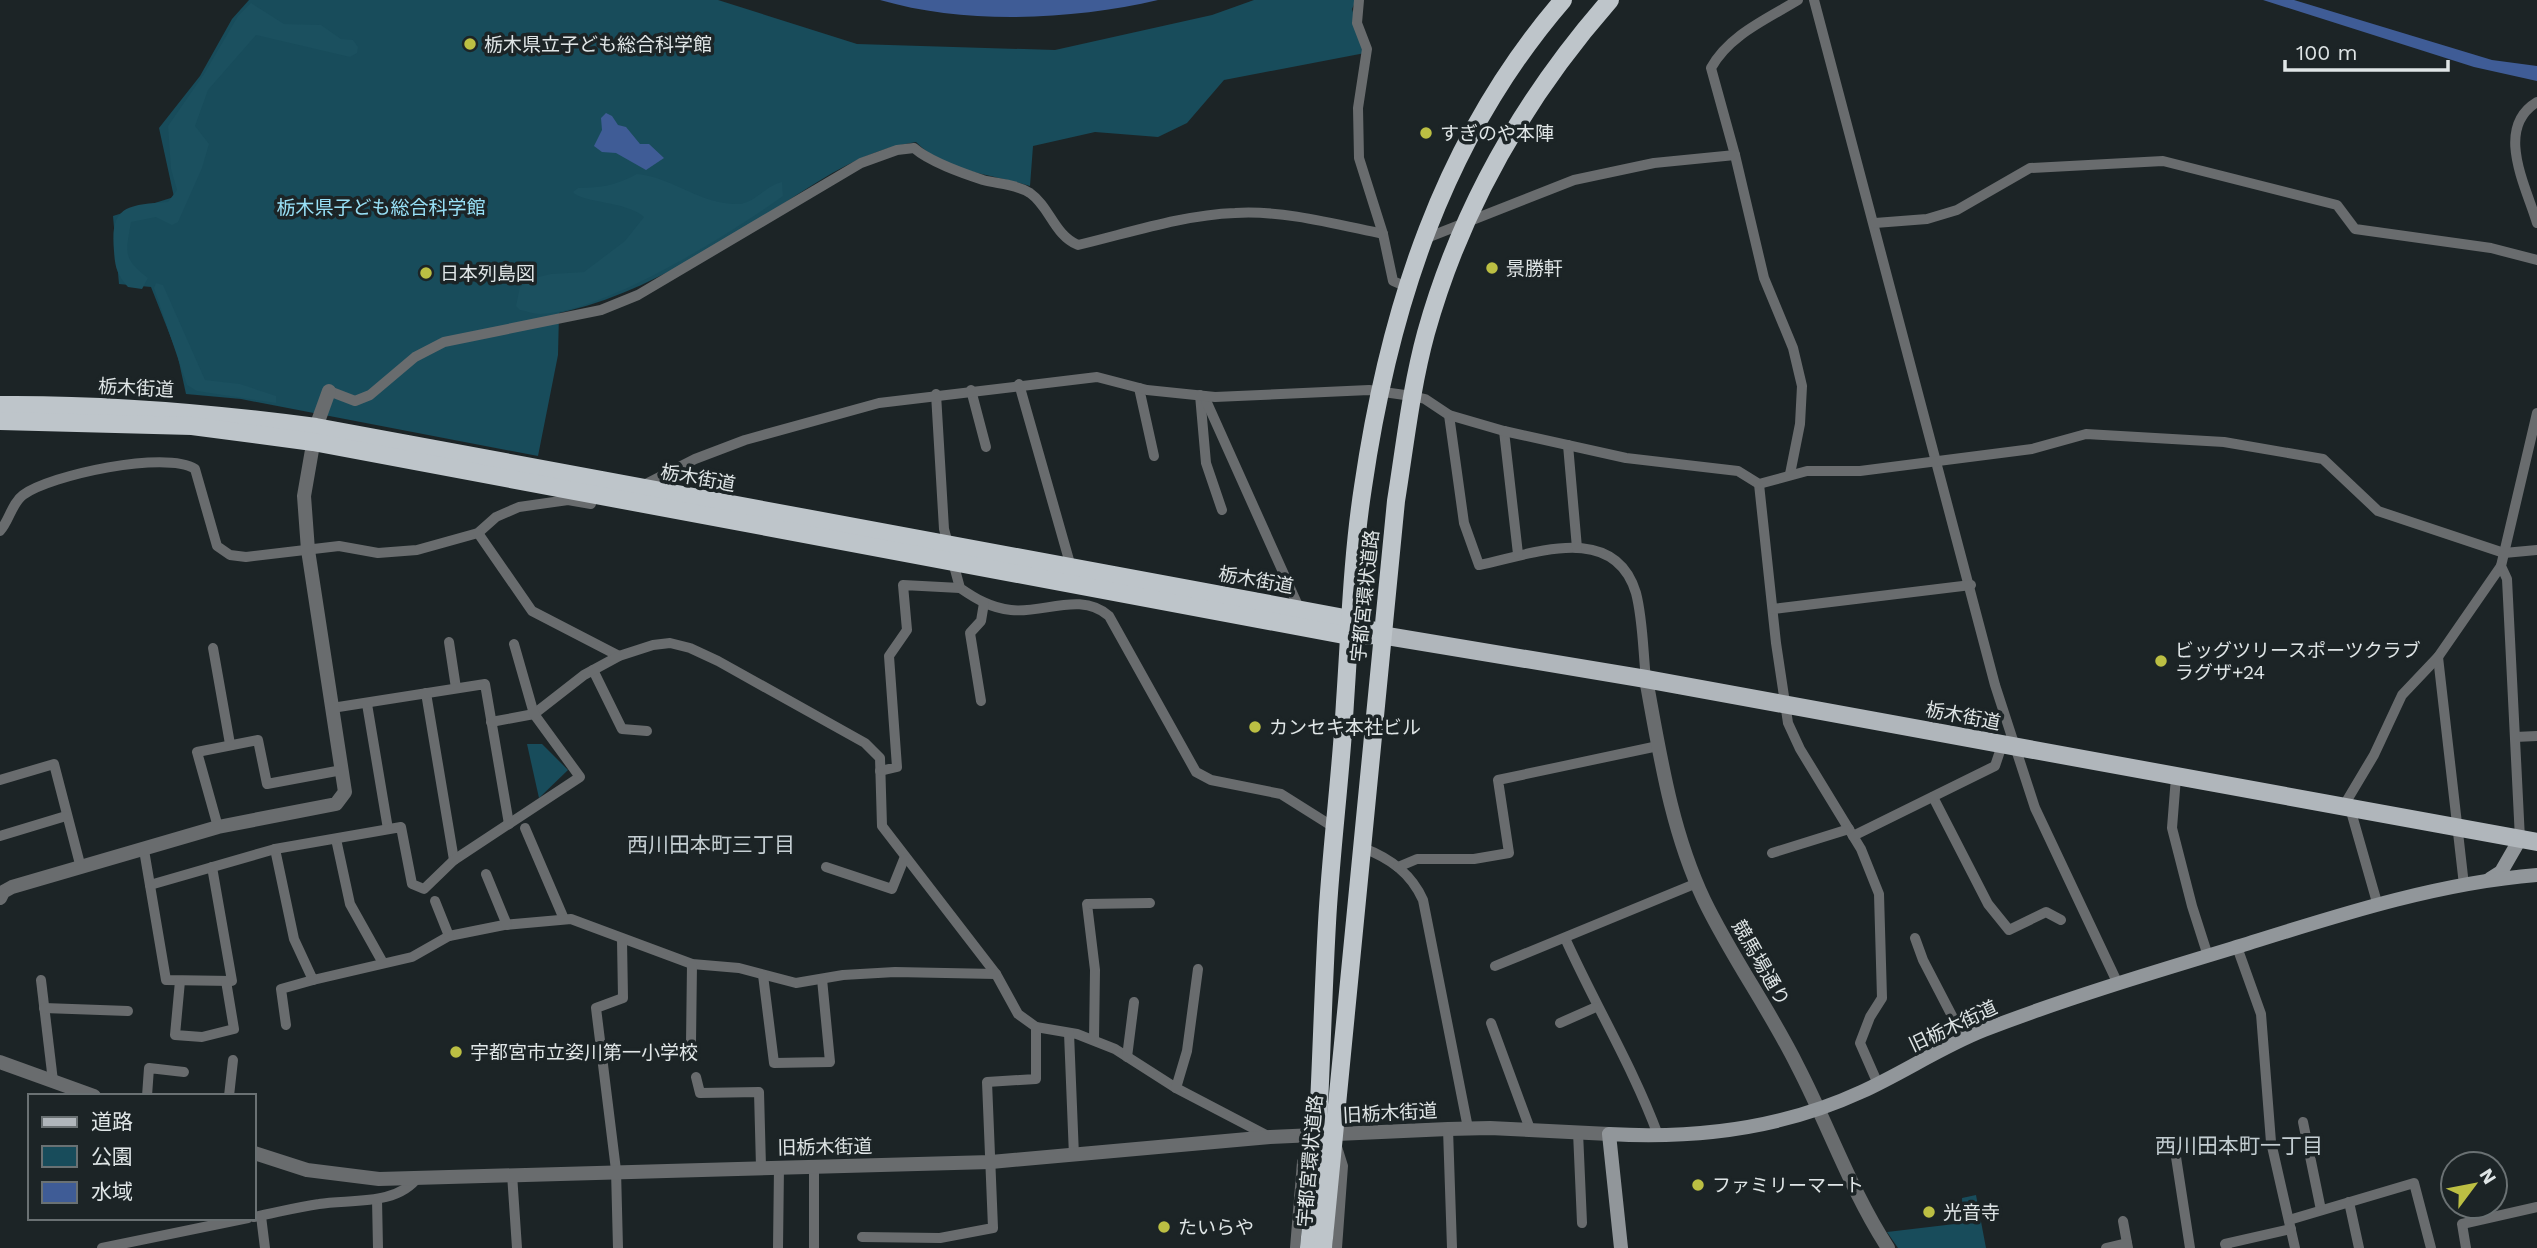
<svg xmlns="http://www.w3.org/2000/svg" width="2537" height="1248" font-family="'Work Sans','Noto Sans JP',sans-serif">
<rect width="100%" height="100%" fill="#1c2426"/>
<g fill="#184c5b">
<path d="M249 0H718L857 44 1055 50 1212 15 1254 0H1356L1352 9 1365 53 1224 80 1187 123 1158 137 1095 132 1033 146 1030 186C992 174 945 172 916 142 858 151 822 180 773 210 706 252 637 296 559 313L558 355 538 456 241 399 186 394 177 353 151 287 119 284 113 216 174 197 159 128 200 76 232 19Z"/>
<path d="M527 744H542L568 770 539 798Z"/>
<path d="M1976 1195 1986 1248H1898L1887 1232 1963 1223 1962 1198Z"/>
</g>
<g fill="#1b505f">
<path d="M251 3 284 24 321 25 341 39 353 40 358 47 357 53 350 57 256 35 208 90 195 126 209 144 202 168 178 222 172 225 156 217 131 222C126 253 122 258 148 278L142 289 128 287C117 275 115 267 114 251 110 206 126 205 168 202L177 190 171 169 168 126 204 74 238 16Z"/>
<path d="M637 174C672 177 701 205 738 204 754 204 765 186 782 182L783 196C728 235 606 312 540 314 533 314 527 311 520 310L516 306 520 287 535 278 551 274 584 272 625 241 644 217C627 201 581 203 573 192L578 188C601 188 617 185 637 174Z"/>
<path d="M156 283 163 285 205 380 240 384 276 396V403L197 391 187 385 154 288Z"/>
</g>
<g fill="#3f5c96">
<path d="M880 0H1158C1072 20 966 25 880 0Z"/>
<path d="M2263 0H2294L2492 60 2537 66V81L2474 67Z"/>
<path d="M606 113 612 116 618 125 626 127 640 144H649L664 158 646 170 616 153 602 152 594 146 602 130 601 118Z"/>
</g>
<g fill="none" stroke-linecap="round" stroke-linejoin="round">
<g stroke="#696c6e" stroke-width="10">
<path d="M1359 0 1357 23 1367 49 1358 108 1359 158 1383 234"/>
<path d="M1814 0 1995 685 2035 808 2118 984"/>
<path d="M2537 102C2494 128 2526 186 2537 223"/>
<path d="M1735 155 1711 68C1729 35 1767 19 1798 0"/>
<path d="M1875 223 1927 219 1957 210 2030 168 2163 161 2337 205 2355 229 2491 248 2537 260"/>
<path d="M1424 239 1574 180 1654 163 1735 155 1764 278 1793 348 1802 386 1800 424 1790 474"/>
<path d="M1019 384 1071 567"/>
<path d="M1139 388 1154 456"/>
<path d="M971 390 986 447"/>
<path d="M329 391 355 401 370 395 415 357 444 342 601 310 638 295 861 163 897 150 914 148C930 162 962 173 983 180 998 184 1016 184 1030 193 1050 207 1054 235 1078 245 1129 233 1182 215 1235 213 1284 210 1335 224 1383 234L1393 281 1407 287"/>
<path d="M936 394 944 529 960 588C976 599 991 608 1011 610 1043 614 1081 591 1109 616L1196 772 1211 780 1281 794 1335 828"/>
<path d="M1200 395 1206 463 1222 510"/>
<path d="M1204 396 1300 610"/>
<path d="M1449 415 1464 523 1479 565C1530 555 1614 520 1636 593 1643 620 1643 652 1646 679"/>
<path d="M1504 431 1518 554"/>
<path d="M1568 445 1577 548"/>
<path d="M1759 484 1776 643 1788 723 1800 749 1861 849 1879 894 1882 998 1870 1017 1860 1043 1878 1084"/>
<path d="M640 487 695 459 745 440 879 403 1097 377 1147 390 1215 397 1369 390 1412 396 1425 399 1449 415 1504 431 1626 458 1738 471 1759 484 1807 471H1860L2032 449 2086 434 2224 442 2323 459 2378 511 2504 553 2537 550"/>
<path d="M0 531C9 521 12 503 23 495 50 475 166 450 195 469L217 546 230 555 246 557 339 546 378 553 417 550 478 533 496 517 519 507 568 500 591 504"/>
<path d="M478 533 532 611 619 656"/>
<path d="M1773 609 1971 585"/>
<path d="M449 642 456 688"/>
<path d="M213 648 230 744"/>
<path d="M2438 657 2464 885"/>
<path d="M593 670 622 729 647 731"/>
<path d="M426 693 454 860"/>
<path d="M981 701 970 633 981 621 984 603"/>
<path d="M367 704 388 829"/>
<path d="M332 708 485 684 509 824"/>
<path d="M491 722 534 714 584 675 619 656 653 645 670 643 690 648 718 661 865 743 880 758 882 826 996 974 1018 1014 1036 1027 1077 1034 1115 1049 1176 1088 1270 1137"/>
<path d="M2515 737 2537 736"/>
<path d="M880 771 897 767 889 656 907 630 903 585 960 588"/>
<path d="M2176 777 2172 828 2192 906 2208 956"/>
<path d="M0 780 54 764 81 868"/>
<path d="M1933 797 1988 904 2009 930 2046 912 2061 920"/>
<path d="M2343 807 2374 755 2402 695 2438 657 2501 566"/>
<path d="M2350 808 2378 906"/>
<path d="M218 827 197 752 258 740 267 784 342 770"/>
<path d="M525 828 564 919"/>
<path d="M0 836 66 816"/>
<path d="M1853 836 1995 766 2002 745"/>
<path d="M336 839 350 904 383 963"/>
<path d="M2520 839 2507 579 2501 566 2537 413"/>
<path d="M1363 848C1390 858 1411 873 1423 900L1468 1128"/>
<path d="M275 849 294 939 313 980 412 957 449 936 504 925 571 919 692 964 739 968 796 983 843 975 895 972 996 974"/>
<path d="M144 850 166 980 232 981 212 867"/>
<path d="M1772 853 1849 829"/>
<path d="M826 867 892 889 904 859"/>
<path d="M1398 867 1417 859H1474L1509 853 1498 780 1658 746"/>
<path d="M486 874 507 925"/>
<path d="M150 885 275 849 401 827 412 884 424 889 454 860 580 777 534 714 514 644"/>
<path d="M435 901 449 936"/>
<path d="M1565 938C1595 1005 1633 1067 1658 1135"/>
<path d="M1915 938 1923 960 1964 1039"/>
<path d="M2237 947 2261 1014 2271 1142 2295 1248"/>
<path d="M1495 966 1697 883"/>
<path d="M763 975 774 1063 830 1062 822 979"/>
<path d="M41 980 53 1081"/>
<path d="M180 981 175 1035 202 1037 234 1029 226 981"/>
<path d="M44 1008 128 1011"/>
<path d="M1491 1023 1530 1129"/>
<path d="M1560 1023 1596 1007"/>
<path d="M286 1025 281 989 313 980"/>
<path d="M1069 1033 1074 1156"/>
<path d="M1094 1040 1095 970 1087 904 1150 903"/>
<path d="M691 1043 692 964"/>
<path d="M1127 1057 1134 1002"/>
<path d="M696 1077 700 1093 759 1092 761 1167"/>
<path d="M1176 1088 1187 1051 1198 969"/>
<path d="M147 1096 149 1068 184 1072"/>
<path d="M229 1096 233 1060"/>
<path d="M2303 1122 2321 1210"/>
<path d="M1448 1129 1452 1248"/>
<path d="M1578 1132 1582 1223"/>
<path d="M2174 1144 2190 1248"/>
<path d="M1337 1147 1343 1166 1337 1248"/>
<path d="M512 1174 517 1248"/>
<path d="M377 1199 378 1248"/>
<path d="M2349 1202 2359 1248"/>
<path d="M261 1216 265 1248"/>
<path d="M254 1217C275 1213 297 1207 319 1204 350 1199 397 1206 418 1177"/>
<path d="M2289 1220 2414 1183 2431 1248"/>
<path d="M2123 1221 2127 1243"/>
<path d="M862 1237 940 1238 993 1228 987 1082 1036 1079V1027"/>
<path d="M102 1248 248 1218"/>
<path d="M618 1248 616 1170 596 1008 623 998 622 940"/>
<path d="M778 1248 779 1167"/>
<path d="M814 1248V1166"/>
<path d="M1295 1248 1302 1162 1314 1141"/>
<path d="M2106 1248 2127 1243 2128 1248"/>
<path d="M2227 1248 2225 1244 2291 1229"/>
<path d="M2466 1248 2462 1224 2537 1207"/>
</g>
<g stroke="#696c6e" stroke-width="14">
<path d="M1646 679C1660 755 1671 830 1704 900 1732 958 1770 1010 1798 1067 1829 1127 1851 1191 1888 1248"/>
<path d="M0 898 3 892 12 887 218 827 336 804 345 792 308 550 304 496 316 427 329 391"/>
<path d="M0 1062 94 1096"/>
<path d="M254 1153 307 1170 379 1179 991 1162 1270 1137 1448 1129 1490 1128 1609 1134"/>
</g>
<g stroke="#91969a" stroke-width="14">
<path d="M2490 879 2501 872 2520 839"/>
<path d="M1621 1248 1609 1134C1696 1139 1781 1129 1861 1092 1903 1073 1941 1047 1984 1030 2067 998 2154 972 2240 946 2336 916 2436 883 2537 875"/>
</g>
<path stroke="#b0b6bb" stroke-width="18" d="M1381 635 1646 679 2537 842"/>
<g stroke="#bec5ca" stroke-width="18">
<path d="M0 405C106 404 211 413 316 427L1350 619 1381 635"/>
<path d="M0 421 192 426 313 442 1349 636 1378 635"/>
<path d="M1309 1248C1320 1140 1321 1031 1327 923 1331 849 1341 775 1345 702 1350 630 1352 558 1363 487 1389 309 1443 139 1563 0"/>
<path d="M1323 1248 1396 501C1405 445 1411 388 1426 333 1461 208 1525 97 1610 0"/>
</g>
</g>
<g fill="#bcbf43" stroke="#1c2426" stroke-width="2.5">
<circle cx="470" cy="44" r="7"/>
<circle cx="1426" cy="133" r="7"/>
<circle cx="1492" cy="268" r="7"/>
<circle cx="426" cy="273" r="7"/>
<circle cx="2161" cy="661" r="7"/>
<circle cx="1255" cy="727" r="7"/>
<circle cx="456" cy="1052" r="7"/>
<circle cx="1698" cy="1185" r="7"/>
<circle cx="1929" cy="1212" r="7"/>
<circle cx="1164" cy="1227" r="7"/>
</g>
<g text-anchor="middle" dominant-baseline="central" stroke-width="7" stroke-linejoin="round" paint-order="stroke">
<g font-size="19" fill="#dfe5e6" stroke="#1c2426" text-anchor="start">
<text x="484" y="44">栃木県立子ども総合科学館</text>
<text x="1440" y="133">すぎのや本陣</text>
<text x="1506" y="268">景勝軒</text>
<text x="440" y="273">日本列島図</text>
<text x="2175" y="650">ビッグツリースポーツクラブ<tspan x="2175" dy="22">ラグザ+24</tspan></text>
<text x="1269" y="727">カンセキ本社ビル</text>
<text x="470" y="1052">宇都宮市立姿川第一小学校</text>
<text x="1712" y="1185">ファミリーマート</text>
<text x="1943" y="1212">光音寺</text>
<text x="1178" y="1227">たいらや</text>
</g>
<g font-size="19" fill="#98e0f6" stroke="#1c2426">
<text x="381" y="207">栃木県子ども総合科学館</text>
</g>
<g font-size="19" fill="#dfe5e6" stroke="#1c2426">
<text transform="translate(136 388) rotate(3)">栃木街道</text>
<text transform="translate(698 478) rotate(10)">栃木街道</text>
<text transform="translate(1256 580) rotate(10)">栃木街道</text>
<text transform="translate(1365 596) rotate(-84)">宇都宮環状道路</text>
<text transform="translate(1963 716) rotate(11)">栃木街道</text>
<text transform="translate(1761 963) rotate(60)">競馬場通り</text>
<text transform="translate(1953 1026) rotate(-25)">旧栃木街道</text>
<text transform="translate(1390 1113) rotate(-3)">旧栃木街道</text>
<text transform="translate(825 1147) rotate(-1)">旧栃木街道</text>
<text transform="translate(1310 1161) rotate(-85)">宇都宮環状道路</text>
</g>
<g font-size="21" fill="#c4ced2" stroke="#1c2426">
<text x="711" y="844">西川田本町三丁目</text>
<text x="2239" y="1145">西川田本町一丁目</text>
</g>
</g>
<rect x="28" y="1094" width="228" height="126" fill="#1c2426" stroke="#6a7173" stroke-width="2"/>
<rect x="42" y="1117" width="35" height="10" fill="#b0b6bb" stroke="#6a7173" stroke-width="2"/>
<text x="91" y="1129" font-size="21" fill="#dfe5e6">道路</text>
<rect x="42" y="1146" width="35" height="21" fill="#184c5b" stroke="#6a7173" stroke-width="2"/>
<text x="91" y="1164" font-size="21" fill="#dfe5e6">公園</text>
<rect x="42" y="1182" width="35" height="21" fill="#3f5c96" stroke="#6a7173" stroke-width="2"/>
<text x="91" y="1199" font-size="21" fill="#dfe5e6">水域</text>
<g transform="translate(2474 1185) rotate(58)"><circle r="33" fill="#1c2426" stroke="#6a7173" stroke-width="2"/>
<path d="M0-5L12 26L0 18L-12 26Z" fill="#bcbf43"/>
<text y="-10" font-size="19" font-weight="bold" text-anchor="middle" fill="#dfe5e6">N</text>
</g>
<path d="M2285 60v10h163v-10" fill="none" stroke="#dfe5e6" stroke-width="3.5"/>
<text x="2296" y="60" font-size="21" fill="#dfe5e6" stroke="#1c2426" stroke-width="5" paint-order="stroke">100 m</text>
</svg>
